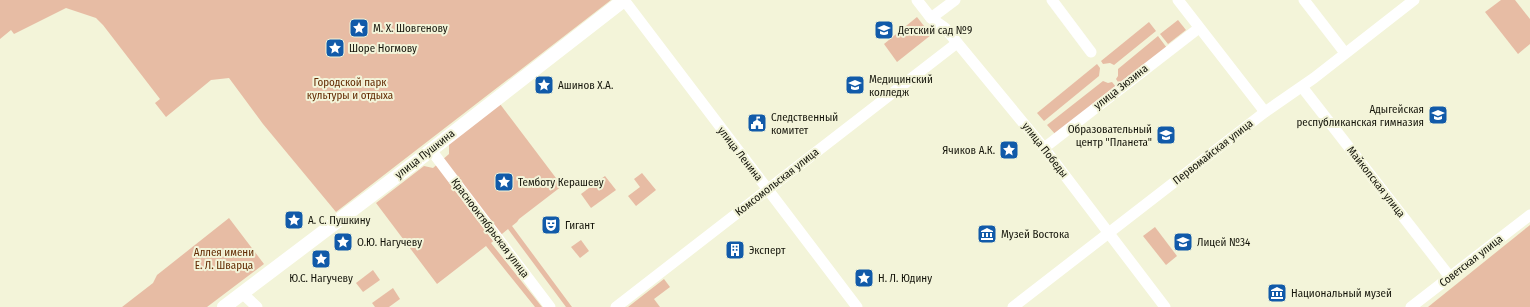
<svg xmlns="http://www.w3.org/2000/svg" width="1530" height="307" font-family="'Fira Sans Condensed',sans-serif">
<rect width="100%" height="100%" fill="#f3f4d9"/>
<g fill="#e7bca4">
<path d="M0 0H611L336 212 263 124 229 78 211 80 166 117 155 103 160 99 103 25 96 18 66 8 14 34 11 30 0 39Z"/>
<path d="M1501 0H1515L1530 19V44L1518 54 1485 12Z"/>
<path d="M917 17 931 35 897 62 884 44Z"/>
<path d="M1178 20 1186 30 1168 44 1160 34Z"/>
<path d="M1149 22 1156 31 1114 65 1110 63 1103 64 1101 61Z"/>
<path d="M1158 36 1167 48 1120 85 1116 79 1118 76V69Z"/>
<path d="M1097 64 1100 68 1099 76 1044 121 1037 113Z"/>
<path d="M1103 81 1108 83 1112 82 1116 87 1056 135 1047 125Z"/>
<path d="M500 104 562 186 519 219 517 222 512 226 572 307H566L508 229 491 243 542 307H535L486 246 437 284 376 203 424 166 433 168 449 154V143Z"/>
<path d="M642 173 656 190 636 206 628 196 640 187 634 179Z"/>
<path d="M605 176 616 190 591 208 581 194Z"/>
<path d="M229 218 264 264 207 307H122L153 283 157 275Z"/>
<path d="M1530 225V307H1428Z"/>
<path d="M1155 227 1177 256 1166 265 1143 236Z"/>
<path d="M581 240 589 251 580 258 571 247Z"/>
<path d="M373 270 380 280 363 292 356 283Z"/>
<path d="M664 279 670 287 654 299 660 307H628Z"/>
<path d="M393 288 400 299 389 307H375L372 303Z"/>
</g>
<g fill="none" stroke-linecap="round" stroke-linejoin="round">
<g stroke="#fff" stroke-width="11">
<path d="M624 0 857 307"/>
<path d="M917 0 931 18 945 28 1044 148 1165 307"/>
<path d="M1052 0 1091 52"/>
<path d="M1178 0 1265 112"/>
<path d="M1304 0 1345 53"/>
<path d="M931 18 955 0"/>
<path d="M1302 87 1450 277"/>
<path d="M1044 148 1199 28"/>
<path d="M431 150 550 307"/>
<path d="M242 293 257 307"/>
<path d="M616 307 957 43"/>
<path d="M1013 307 1265 112 1314 78 1414 0"/>
<path d="M1411 307 1530 215"/>
</g>
<path stroke="#fff" stroke-width="14" d="M224 307 417 161 624 0"/>
</g>
<defs>
<symbol id="sight-square" viewBox="-11 -11 22 22"><rect x="-9" y="-9" width="18" height="18" rx="4" fill="#115aa9" stroke="#f3f4d9"/><path d="M0-6L1.8-2.2L6-1.7L2.9 1.2L3.7 5.4L0 3.3L-3.7 5.4L-2.9 1.2L-6-1.7L-1.8-2.2Z" fill="#fff"/></symbol>
<symbol id="school-square" viewBox="-11 -11 22 22"><rect x="-9" y="-9" width="18" height="18" rx="4" fill="#115aa9" stroke="#f3f4d9"/><path d="M0-5L7-2L0 1L-7-2ZM-4 1L0 2.5L4 1V4Q0 6-4 4Z" fill="#fff"/></symbol>
<symbol id="university-square" viewBox="-11 -11 22 22"><rect x="-9" y="-9" width="18" height="18" rx="4" fill="#115aa9" stroke="#f3f4d9"/><path d="M0-5L7-2L0 1L-7-2ZM-4 1L0 2.5L4 1V4Q0 6-4 4Z" fill="#fff"/></symbol>
<symbol id="civic-square" viewBox="-11 -11 22 22"><rect x="-9" y="-9" width="18" height="18" rx="4" fill="#115aa9" stroke="#f3f4d9"/><path d="M-.6-6.5H3V-4.5H.6V-3L4-1V1h2V6H-6V1h2V-1L-.6-3ZM-1.2 2.5V6h2.4V2.5Z" fill="#fff"/></symbol>
<symbol id="theatre-square" viewBox="-11 -11 22 22"><rect x="-9" y="-9" width="18" height="18" rx="4" fill="#115aa9" stroke="#f3f4d9"/><path d="M-5-5.5Q0-4 5-5.5V0Q5 5 0 6Q-5 5-5 0ZM-3.3-2.5H-1v1.5H-3.3ZM1-2.5H3.3v1.5H1ZM-2.8 1Q0 5.5 2.8 1Z" fill="#fff"/></symbol>
<symbol id="museum-square" viewBox="-11 -11 22 22"><rect x="-9" y="-9" width="18" height="18" rx="4" fill="#115aa9" stroke="#f3f4d9"/><path d="M0-6L6-3V-2H-6V-3ZM-5-1h2V3h-2ZM-1-1h2V3h-2ZM3-1h2V3H3ZM-6 4H6V6H-6Z" fill="#fff"/></symbol>
<symbol id="building-square" viewBox="-11 -11 22 22"><rect x="-9" y="-9" width="18" height="18" rx="4" fill="#115aa9" stroke="#f3f4d9"/><path d="M-4-6H4V6H1V3H-1V6H-4ZM-2.5-4.3h1.7v1.8h-1.7ZM.8-4.3h1.7v1.8H.8ZM-2.5-1h1.7V.8h-1.7ZM.8-1h1.7V.8H.8Z" fill="#fff"/></symbol>
</defs>
<g fill-rule="evenodd">
<use href="#sight-square" x="348" y="17" width="22" height="22"/>
<use href="#school-square" x="873" y="19" width="22" height="22"/>
<use href="#sight-square" x="324" y="37" width="22" height="22"/>
<use href="#sight-square" x="533" y="74" width="22" height="22"/>
<use href="#university-square" x="844" y="74" width="22" height="22"/>
<use href="#school-square" x="1427" y="104" width="22" height="22"/>
<use href="#civic-square" x="746" y="112" width="22" height="22"/>
<use href="#school-square" x="1155" y="124" width="22" height="22"/>
<use href="#sight-square" x="998" y="139" width="22" height="22"/>
<use href="#sight-square" x="493" y="171" width="22" height="22"/>
<use href="#sight-square" x="283" y="209" width="22" height="22"/>
<use href="#theatre-square" x="540" y="214" width="22" height="22"/>
<use href="#museum-square" x="976" y="223" width="22" height="22"/>
<use href="#sight-square" x="332" y="231" width="22" height="22"/>
<use href="#school-square" x="1172" y="231" width="22" height="22"/>
<use href="#building-square" x="724" y="239" width="22" height="22"/>
<use href="#sight-square" x="310" y="248" width="22" height="22"/>
<use href="#sight-square" x="853" y="267" width="22" height="22"/>
<use href="#museum-square" x="1266" y="282" width="22" height="22"/>
</g>
<g text-anchor="middle" dominant-baseline="central" stroke-width="4" stroke-linejoin="round" paint-order="stroke">
<g font-size="11" fill="#15150b" stroke="#f3f4d9" text-anchor="start">
<text x="373" y="28">М. Х. Шовгенову</text>
<text x="898" y="30">Детский сад №9</text>
<text x="349" y="48">Шоре Ногмову</text>
<text x="869" y="79">Медицинский<tspan x="869" dy="13">колледж</tspan></text>
<text x="558" y="85">Ашинов Х.А.</text>
<text x="1424" y="109" text-anchor="end">Адыгейская<tspan x="1424" dy="13">республиканская гимназия</tspan></text>
<text x="771" y="117">Следственный<tspan x="771" dy="13">комитет</tspan></text>
<text x="1152" y="129" text-anchor="end">Образовательный<tspan x="1152" dy="13">центр "Планета"</tspan></text>
<text x="995" y="150" text-anchor="end">Ячиков А.К.</text>
<text x="518" y="182">Темботу Керашеву</text>
<text x="308" y="220">А. С. Пушкину</text>
<text x="565" y="225">Гигант</text>
<text x="1001" y="234">Музей Востока</text>
<text x="357" y="242">О.Ю. Нагучеву</text>
<text x="1197" y="242">Лицей №34</text>
<text x="749" y="250">Эксперт</text>
<text x="321" y="278" text-anchor="middle">Ю.С. Нагучеву</text>
<text x="878" y="278">Н. Л. Юдину</text>
<text x="1291" y="293">Национальный музей</text>
</g>
<g font-size="11" fill="#622b03" stroke="#f3f4d9">
<text x="350" y="82">Городской парк<tspan x="350" dy="13">культуры и отдыха</tspan></text>
<text x="224" y="252">Аллея имени<tspan x="224" dy="13">Е. Л. Шварца</tspan></text>
</g>
<g font-size="11" fill="#15150b" stroke="#f3f4d9">
<text transform="translate(1121 87) rotate(-38)">улица Зюзина</text>
<text transform="translate(1045 150) rotate(52)">улица Победы</text>
<text transform="translate(1213 152) rotate(-38)">Первомайская улица</text>
<text transform="translate(425 154) rotate(-38)">улица Пушкина</text>
<text transform="translate(740 154) rotate(52)">улица Ленина</text>
<text transform="translate(777 182) rotate(-38)">Комсомольская улица</text>
<text transform="translate(1376 182) rotate(52)">Майкопская улица</text>
<text transform="translate(490 228) rotate(53)">Краснооктябрьская улица</text>
<text transform="translate(1471 261) rotate(-38)">Советская улица</text>
</g>
</g>
</svg>
